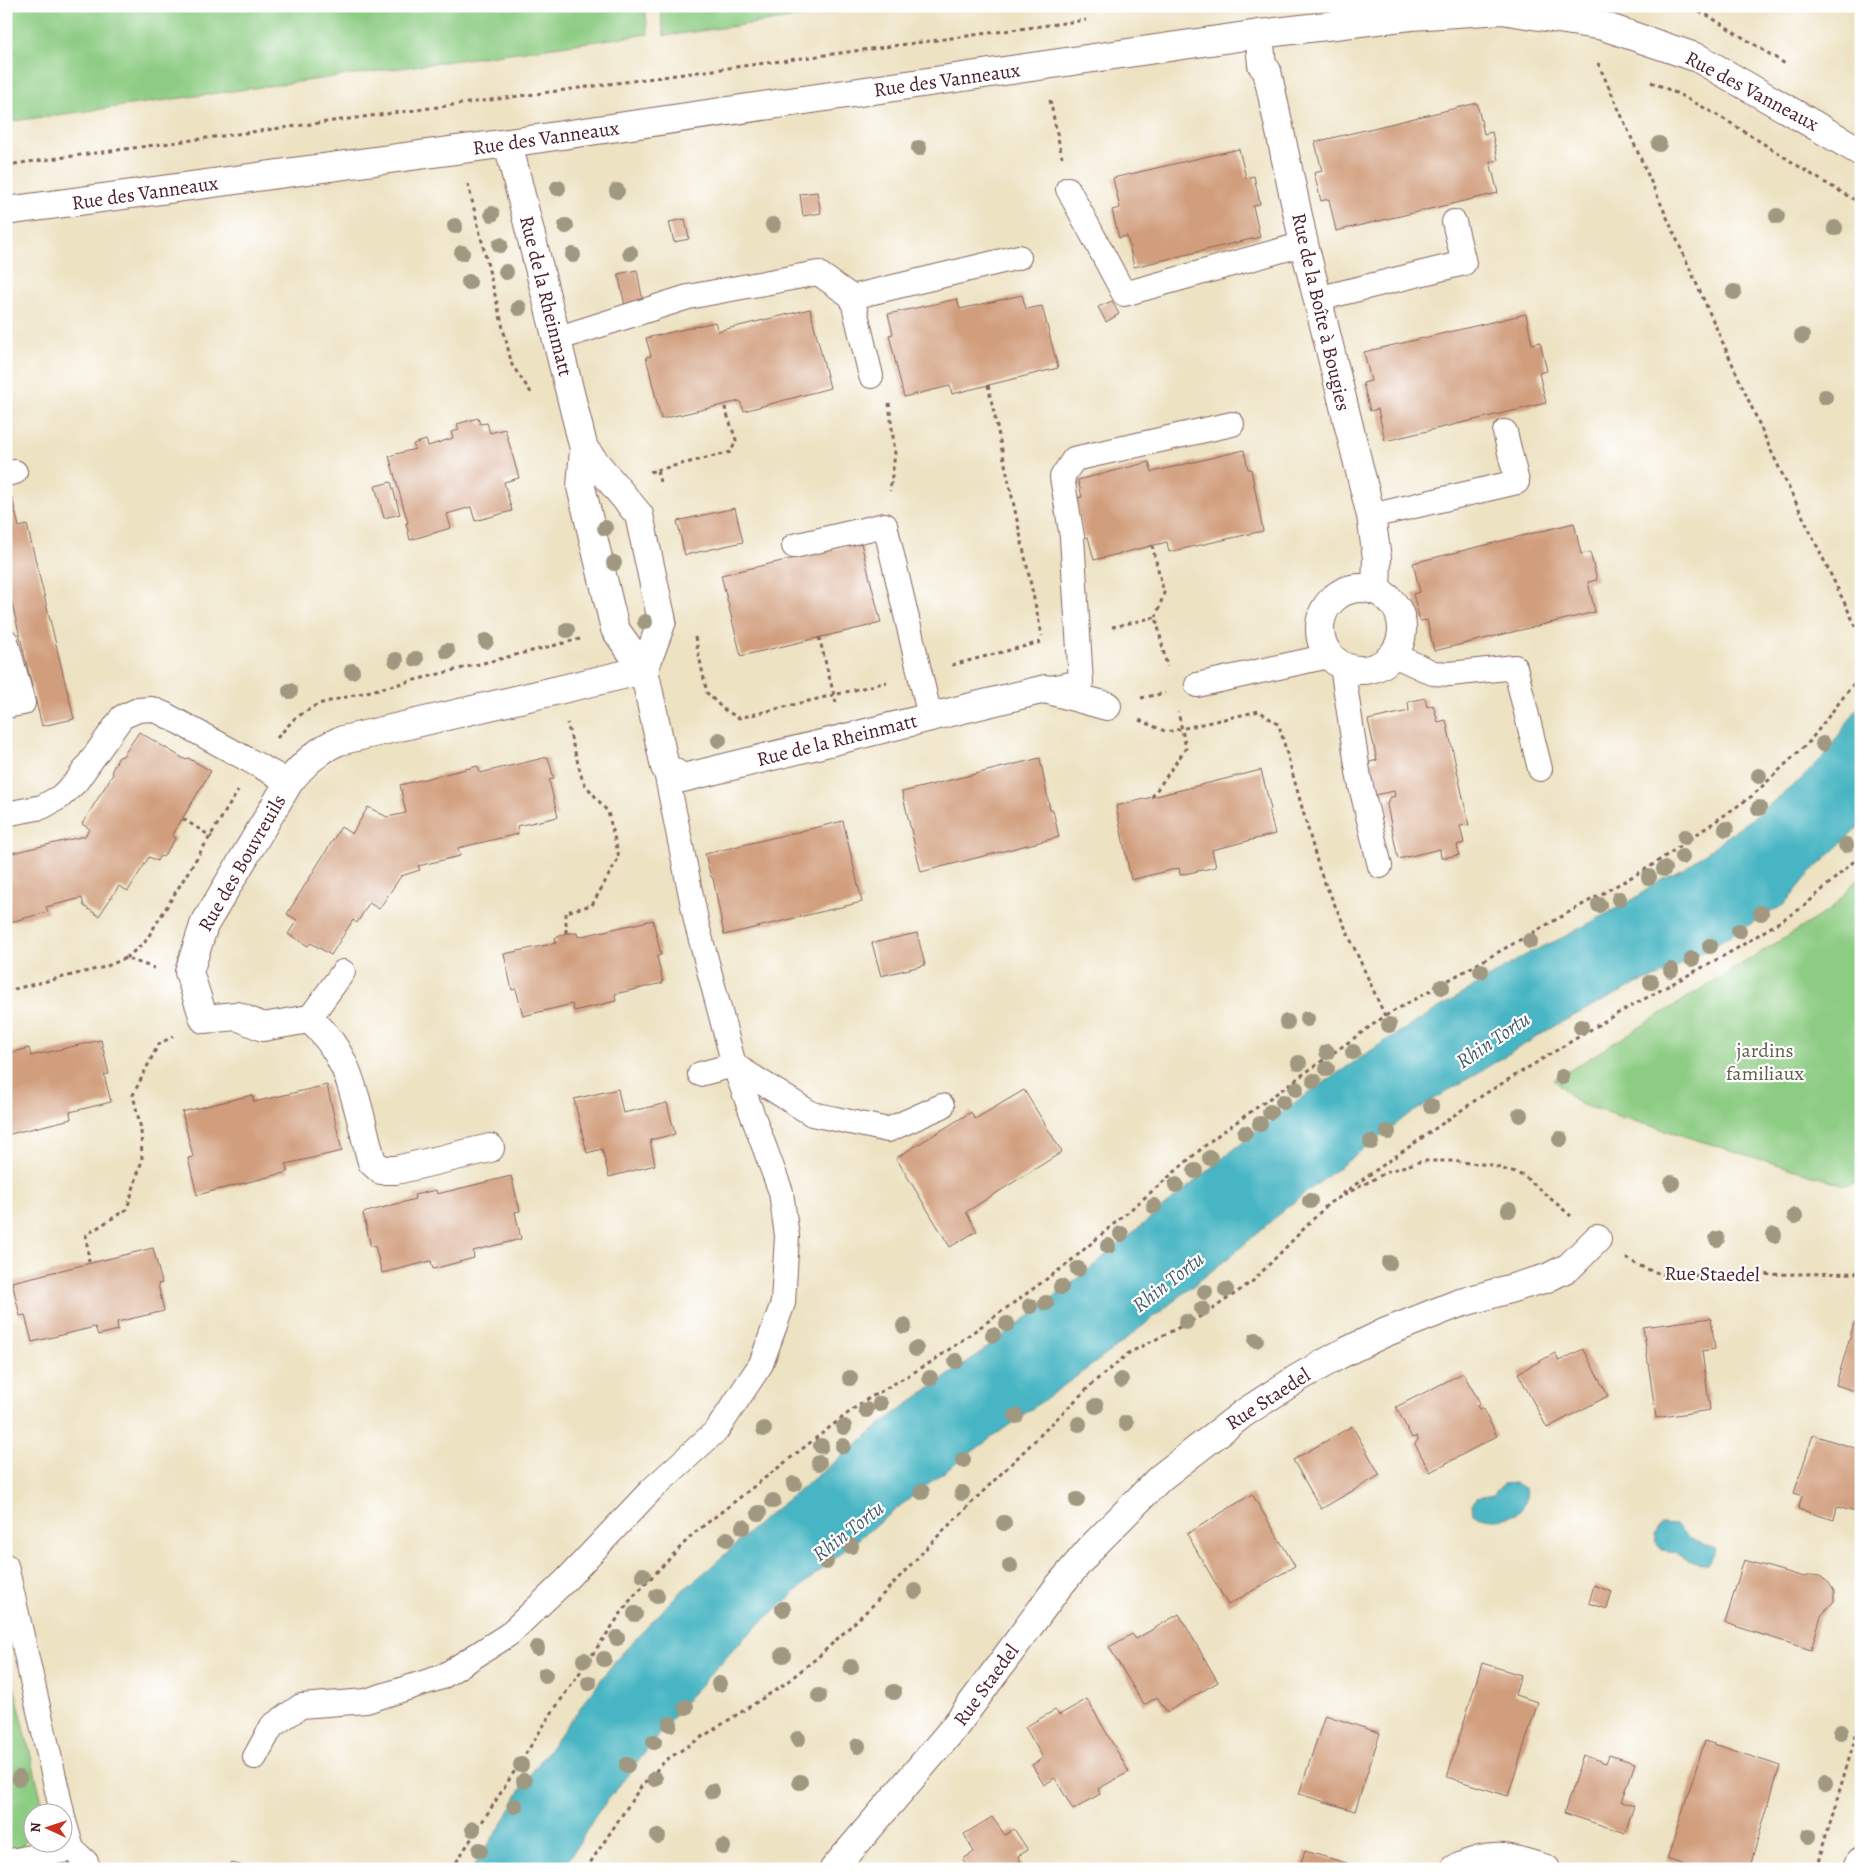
<svg xmlns="http://www.w3.org/2000/svg" width="1867" height="1875" font-family="Alegreya,serif">
<rect width="100%" height="100%" fill="#fff"/>
<filter id="ink" filterUnits="userSpaceOnUse"><feTurbulence type="fractalNoise" baseFrequency=".02" numOctaves="2"/><feDisplacementMap in="SourceGraphic" scale="10" xChannelSelector="R" yChannelSelector="G"/><feConvolveMatrix kernelMatrix="1 2 1 2 8 2 1 2 1" color-interpolation-filters="sRGB"/></filter>
<filter id="wash" filterUnits="userSpaceOnUse"><feTurbulence type="fractalNoise" baseFrequency=".0096" numOctaves="4" result="noise"/><feDisplacementMap in="SourceGraphic" scale="20" xChannelSelector="R" yChannelSelector="G"/><feGaussianBlur stdDeviation="1.12" result="paint"/><feColorMatrix in="noise" values="0 0 0 0 0 0 0 0 0 0 0 0 0 0 0 0 0 1.4 0 .05"/><feComposite in="paint" operator="in"/></filter>
<g filter="url(#wash)">
<rect width="100%" height="100%" fill="#ede2c2"/>
<g fill="#8dcc83" stroke="#6c7657">
<path d="M6 6H645L648 34 6 122Z"/>
<path d="M660 6H877L664 36Z"/>
<path d="M1861 875V1182L1845 1185 1579 1104 1554 1080 1831 909Z"/>
<path d="M6 1652 44 1811 32 1812V1830L20 1849 6 1851Z"/>
</g>
<g fill="#47b5c3" stroke="#486a77">
<path d="M1861 703V825L1810 873 1785 904 1660 976 1636 984 1558 1024 1405 1117 1286 1208 1233 1254 1106 1355 933 1480 828 1563 746 1636 688 1698 596 1815 563 1869H472L504 1821 524 1783 615 1661 677 1595 711 1567 761 1521 898 1411 990 1346 1076 1280 1219 1161 1291 1105 1385 1041 1529 953 1562 938 1634 899 1661 879 1684 869 1754 817 1799 781 1825 755Z"/>
<path d="M1516 1483 1525 1489C1534 1518 1491 1526 1473 1513L1472 1504 1477 1498 1493 1495 1503 1484Z"/>
<path d="M1661 1523 1675 1524 1688 1537 1716 1548 1709 1564C1698 1565 1685 1560 1676 1552 1662 1554 1656 1546 1654 1534Z"/>
</g>
<g id="blocks">
<g fill="#d19e7d">
<path d="M1477 103 1484 134 1492 132 1498 160 1490 162 1498 193 1336 231 1329 199 1321 201 1314 173 1322 171 1315 142Z"/>
<path d="M1239 149 1246 178 1254 176 1260 204 1253 206 1260 237 1134 267 1127 236 1119 238 1112 210 1120 208 1113 178Z"/>
<path d="M817 192 821 213 803 216 800 194Z"/>
<path d="M685 219 689 239 674 242 669 222Z"/>
<path d="M637 270 643 302 625 306 618 274Z"/>
<path d="M1022 295 1026 309 1042 306 1058 368 952 394 950 386 904 397 889 335 893 334 888 314 957 299 960 309Z"/>
<path d="M1112 301 1119 314 1106 322 1098 307Z"/>
<path d="M810 309 830 388 744 411 740 401 661 419 646 357 651 356 646 338 715 322 718 331Z"/>
<path d="M1526 314 1532 344 1540 342 1547 371 1539 373 1546 403 1385 441 1378 409 1370 411 1363 383 1371 381 1364 352Z"/>
<path d="M478 418 480 424 487 423 490 433 505 429 519 478 504 482 512 511 475 521 471 507 447 514 451 528 410 540 406 523H408L389 456 415 449 413 444 426 440 428 446 453 438 451 432 459 430 457 424Z"/>
<path d="M1244 450 1248 469H1251L1263 531 1169 552 1167 542 1094 560 1088 537 1084 538 1075 499 1082 497 1078 480 1149 462 1152 472Z"/>
<path d="M391 482 400 514 384 518 375 486Z"/>
<path d="M12 497 19 527 27 525 74 719 42 726 6 580V498Z"/>
<path d="M735 508 743 542 685 555 677 521Z"/>
<path d="M1574 523 1581 554 1590 552 1597 580 1588 582 1595 612 1434 651 1427 620 1420 621 1413 594 1420 592 1413 563Z"/>
<path d="M861 543 881 623 741 656 721 575Z"/>
<path d="M1425 698 1427 707 1433 705 1438 722 1446 720 1469 825 1460 826 1464 843 1457 845 1459 855 1441 858 1440 849 1398 859 1387 805 1389 798 1395 796 1394 791 1375 795 1367 763 1377 760 1368 720 1409 711 1408 702Z"/>
<path d="M139 732 186 760 188 758 211 771 172 836 176 838 163 857 160 856 157 861 149 857 128 891 119 886 99 916 84 906 82 898 46 907 48 912 6 923V840L9 839 12 853 85 836 90 829 82 824 113 774 112 770 119 757 123 756Z"/>
<path d="M548 757 554 779 549 780 558 817 517 826 518 834 458 848 460 856 418 866 420 870 401 876 379 909 369 903 357 923 353 920 331 955 311 943 308 946 288 934 297 920 287 914 341 827 352 834 368 807 387 817 406 813 400 785 478 766 480 773Z"/>
<path d="M1040 758 1050 810H1053L1059 837 921 872 902 792Z"/>
<path d="M1261 770 1271 809 1269 810 1275 834 1212 850 1216 867 1180 875 1179 868 1131 880 1116 806Z"/>
<path d="M843 821 862 902 724 935 713 878 711 877 705 854Z"/>
<path d="M653 920 661 955 657 956 663 983 615 994 616 1001 574 1011 572 1004 523 1016 516 989 512 990 504 954 556 943 555 938 566 933H577L578 937Z"/>
<path d="M917 933 925 965 881 976 872 943Z"/>
<path d="M101 1040 109 1074 104 1075 111 1102 70 1112 71 1119 6 1135V1054L29 1048 31 1056Z"/>
<path d="M327 1085 342 1151 286 1164 288 1172 197 1195 188 1158 193 1157 182 1112 252 1095 254 1102Z"/>
<path d="M618 1089 623 1113 667 1103 675 1134 650 1140 655 1165 609 1177 602 1149 587 1153 574 1099Z"/>
<path d="M1024 1090 1062 1152 966 1212 977 1231 950 1247 896 1158 971 1112 975 1119Z"/>
<path d="M511 1176 520 1211 515 1212 521 1239 473 1251 474 1258 433 1269 431 1261 382 1273 375 1246 371 1247 363 1213 415 1199 414 1195 436 1190 437 1194Z"/>
<path d="M153 1248 162 1283 158 1284 164 1311 117 1322 118 1330 98 1335 95 1327 32 1342 25 1315 20 1316 12 1282Z"/>
<path d="M1711 1318 1715 1349 1702 1351 1710 1410 1656 1418 1643 1327Z"/>
<path d="M1854 1323 1861 1324V1393L1836 1385Z"/>
<path d="M1583 1349 1608 1396 1547 1428 1518 1373 1555 1353 1559 1361Z"/>
<path d="M1463 1373 1480 1403 1477 1406 1479 1409H1483L1497 1436 1430 1472 1415 1444 1418 1440 1417 1436 1412 1438 1396 1407Z"/>
<path d="M1352 1426 1380 1475 1321 1509 1293 1460Z"/>
<path d="M1813 1435 1861 1450 1860 1513 1837 1507 1834 1520 1798 1509 1802 1496 1794 1493Z"/>
<path d="M1252 1494 1295 1566 1228 1605 1187 1534Z"/>
<path d="M1744 1560 1804 1577 1812 1575 1820 1576 1829 1583 1834 1591V1601L1821 1616 1811 1650 1725 1623Z"/>
<path d="M1594 1585 1612 1592 1607 1609 1589 1603Z"/>
<path d="M1179 1614 1218 1682 1167 1712 1157 1697 1144 1705 1109 1647 1132 1634 1136 1639Z"/>
<path d="M1482 1663 1521 1675 1515 1695 1538 1702 1508 1796 1447 1777Z"/>
<path d="M1087 1699 1129 1772 1098 1789 1100 1794 1073 1810 1055 1778 1044 1785 1032 1765 1043 1758 1025 1727 1055 1710 1059 1715Z"/>
<path d="M1325 1715 1380 1733 1355 1811 1299 1794Z"/>
<path d="M1705 1741 1780 1766 1749 1869H1699L1667 1859Z"/>
<path d="M1583 1755 1606 1763 1609 1755 1635 1763 1622 1802 1634 1806 1625 1833 1564 1813Z"/>
<path d="M992 1817 1005 1835 1014 1829 1028 1850 1018 1856 1024 1869H968L963 1859 974 1852 964 1834Z"/>
<path d="M1305 1851 1363 1868V1869H1299Z"/>
<path d="M232 1863 243 1866 245 1869H222Z"/>
</g>
</g>
</g>
<g filter="url(#ink)">
<use href="#blocks" fill-opacity="0" stroke="#836360" stroke-width="1"/>
<g fill="none" stroke-linecap="round" stroke-linejoin="round">
<defs>
<g id="service">
<path d="M1068 189 1124 294 1304 244"/>
<path d="M852 297 871 376"/>
<path d="M1317 299 1464 263 1454 222"/>
<path d="M556 339 688 297 818 273 852 297 1019 257"/>
<path d="M6 474 15 472"/>
<path d="M1371 516 1517 482 1505 432"/>
<path d="M794 546 885 525 930 717"/>
<path d="M6 641 23 703 6 706"/>
<path d="M1394 655 1433 673 1450 674 1515 667 1540 769"/>
<path d="M1342 666 1359 778 1380 866"/>
<path d="M1197 685 1329 656"/>
<path d="M1045 689 1081 682 1072 537 1062 477 1074 459 1232 424"/>
<path d="M665 767 697 925 734 1065 812 1114 888 1130 942 1106"/>
<path d="M6 814 42 807 60 797 76 782 122 717 138 710 152 709 164 714 289 782"/>
<path d="M309 1019 343 972"/>
<path d="M6 1566 62 1812"/>
<path d="M255 1757 272 1726 301 1706 366 1701 442 1677 508 1635 565 1581 651 1490 717 1430 761 1364 783 1303 787 1236 781 1192 734 1065 700 1074"/>
<path d="M62 1814 72 1849 86 1862 89 1869"/>
<path d="M6 1862 72 1849"/>
</g>
<g id="minor">
<path d="M1259 34 1262 65 1267 71 1304 244 1371 516 1377 558 1376 591"/>
<path d="M508 143 584 449 581 487 615 629 644 670 665 767 683 778 1045 689 1107 706"/>
<path d="M6 211 508 143 1259 34 1411 16 1502 10 1603 26 1698 58 1861 152"/>
<path d="M584 449 639 515 662 621 644 670"/>
<circle cx="1361" cy="629" r="41"/>
<path d="M490 1148 396 1170H381L372 1162C357 1110 353 1055 309 1019L263 1027 237 1016 204 1019 189 972 204 925 289 782C303 764 318 750 339 741L644 670"/>
<path d="M834 1869 953 1729 1058 1587 1091 1548 1160 1478 1244 1413 1298 1378 1339 1355 1384 1333 1457 1304 1547 1278 1569 1267 1597 1239"/>
<path d="M1455 1869C1493 1851 1508 1857 1546 1869"/>
</g>
<path id="tertiary" d="M1858 1869 1861 1861"/>
</defs>
<use href="#service" stroke="#836360" stroke-width="26"/>
<use href="#minor" stroke="#836360" stroke-width="30"/>
<use href="#tertiary" stroke="#836360" stroke-width="30"/>
<g stroke="#836360" stroke-width="3" stroke-dasharray="4 4" stroke-linecap="butt">
<path d="M1684 6 1707 15 1787 65"/>
<path d="M1598 63 1773 455 1861 637"/>
<path d="M1651 82C1727 113 1789 165 1861 203"/>
<path d="M1050 100 1062 157"/>
<path d="M6 165 1086 20"/>
<path d="M468 184 512 365 532 394"/>
<path d="M988 385 1042 636"/>
<path d="M889 403 895 454 890 491"/>
<path d="M657 470 731 452 736 440 724 405"/>
<path d="M650 472 657 470 660 482"/>
<path d="M1152 545 1164 593 1156 617"/>
<path d="M1112 627 1156 617 1167 667"/>
<path d="M695 637 707 693 723 709 739 718 887 682"/>
<path d="M819 637 836 703"/>
<path d="M952 665 1045 641"/>
<path d="M1141 698 1165 693"/>
<path d="M1139 720 1167 732 1259 711 1279 725 1320 872 1385 1016"/>
<path d="M277 738 295 718 318 704 580 639"/>
<path d="M1152 797 1186 748 1178 712"/>
<path d="M183 819 212 837"/>
<path d="M566 933V912L592 905 619 857 608 812 583 782 567 723"/>
<path d="M126 958 145 942 238 791"/>
<path d="M6 991 105 967 126 958 154 968"/>
<path d="M1342 1194 1483 1095 1613 1016 1736 949 1803 907 1861 855"/>
<path d="M1626 1258C1642 1268 1656 1274 1675 1276L1861 1273"/>
<path d="M89 1262 86 1235 127 1209 142 1160 141 1129 133 1095 158 1045 173 1036"/>
<path d="M452 1869 551 1714 631 1599 693 1534 861 1403 933 1361 1066 1265 1214 1138 1385 1016 1651 866 1752 796 1809 742 1861 674"/>
<path d="M586 1869 640 1788 666 1760 782 1686 818 1657 872 1606 938 1536 1095 1381 1129 1353 1207 1313 1253 1281 1329 1203 1389 1171 1422 1161H1450L1491 1165 1524 1176 1571 1216"/>
<path d="M1816 1869 1861 1719"/>
</g>
<use href="#service" stroke="#fff" stroke-width="24"/>
<use href="#minor" stroke="#fff" stroke-width="28"/>
<use href="#tertiary" stroke="#fff" stroke-width="28"/>
</g>
<g fill="#a09880">
<circle cx="1659" cy="144" r="8"/>
<circle cx="919" cy="148" r="8"/>
<circle cx="558" cy="188" r="8"/>
<circle cx="617" cy="191" r="8"/>
<circle cx="492" cy="214" r="8"/>
<circle cx="1777" cy="216" r="8"/>
<circle cx="773" cy="225" r="8"/>
<circle cx="455" cy="226" r="8"/>
<circle cx="566" cy="226" r="8"/>
<circle cx="1835" cy="228" r="8"/>
<circle cx="500" cy="245" r="8"/>
<circle cx="462" cy="253" r="8"/>
<circle cx="630" cy="253" r="8"/>
<circle cx="573" cy="255" r="8"/>
<circle cx="506" cy="272" r="8"/>
<circle cx="469" cy="282" r="8"/>
<circle cx="1734" cy="292" r="8"/>
<circle cx="519" cy="308" r="8"/>
<circle cx="1802" cy="336" r="8"/>
<circle cx="1825" cy="397" r="8"/>
<circle cx="605" cy="528" r="8"/>
<circle cx="614" cy="563" r="8"/>
<circle cx="645" cy="622" r="8"/>
<circle cx="567" cy="630" r="8"/>
<circle cx="486" cy="641" r="8"/>
<circle cx="447" cy="651" r="8"/>
<circle cx="416" cy="659" r="8"/>
<circle cx="396" cy="660" r="8"/>
<circle cx="352" cy="671" r="8"/>
<circle cx="290" cy="691" r="8"/>
<circle cx="719" cy="740" r="8"/>
<circle cx="1823" cy="744" r="8"/>
<circle cx="1759" cy="776" r="8"/>
<circle cx="1759" cy="808" r="8"/>
<circle cx="1726" cy="829" r="8"/>
<circle cx="1685" cy="837" r="8"/>
<circle cx="1846" cy="845" r="8"/>
<circle cx="1682" cy="857" r="8"/>
<circle cx="1664" cy="869" r="8"/>
<circle cx="1649" cy="877" r="8"/>
<circle cx="1619" cy="899" r="8"/>
<circle cx="1599" cy="905" r="8"/>
<circle cx="1761" cy="913" r="8"/>
<circle cx="1739" cy="931" r="8"/>
<circle cx="1530" cy="941" r="8"/>
<circle cx="1710" cy="946" r="8"/>
<circle cx="1692" cy="959" r="8"/>
<circle cx="1671" cy="970" r="8"/>
<circle cx="1481" cy="971" r="8"/>
<circle cx="1651" cy="982" r="8"/>
<circle cx="1442" cy="987" r="8"/>
<circle cx="1307" cy="1019" r="8"/>
<circle cx="1287" cy="1022" r="8"/>
<circle cx="1389" cy="1025" r="8"/>
<circle cx="1581" cy="1027" r="8"/>
<circle cx="1327" cy="1052" r="8"/>
<circle cx="1353" cy="1052" r="8"/>
<circle cx="1299" cy="1063" r="8"/>
<circle cx="1327" cy="1069" r="8"/>
<circle cx="1562" cy="1077" r="8"/>
<circle cx="1314" cy="1081" r="8"/>
<circle cx="1296" cy="1089" r="8"/>
<circle cx="1283" cy="1102" r="8"/>
<circle cx="1431" cy="1106" r="8"/>
<circle cx="1270" cy="1112" r="8"/>
<circle cx="1520" cy="1115" r="8"/>
<circle cx="1260" cy="1124" r="8"/>
<circle cx="1388" cy="1132" r="8"/>
<circle cx="1245" cy="1133" r="8"/>
<circle cx="1560" cy="1139" r="8"/>
<circle cx="1371" cy="1142" r="8"/>
<circle cx="1210" cy="1158" r="8"/>
<circle cx="1195" cy="1171" r="8"/>
<circle cx="1672" cy="1183" r="8"/>
<circle cx="1176" cy="1185" r="8"/>
<circle cx="1310" cy="1201" r="8"/>
<circle cx="1154" cy="1206" r="8"/>
<circle cx="1509" cy="1210" r="8"/>
<circle cx="1795" cy="1216" r="8"/>
<circle cx="1121" cy="1234" r="8"/>
<circle cx="1774" cy="1235" r="8"/>
<circle cx="1717" cy="1239" r="8"/>
<circle cx="1108" cy="1246" r="8"/>
<circle cx="1389" cy="1263" r="8"/>
<circle cx="1078" cy="1269" r="8"/>
<circle cx="1061" cy="1287" r="8"/>
<circle cx="1226" cy="1290" r="8"/>
<circle cx="1205" cy="1292" r="8"/>
<circle cx="1046" cy="1303" r="8"/>
<circle cx="1030" cy="1306" r="8"/>
<circle cx="1202" cy="1309" r="8"/>
<circle cx="1186" cy="1322" r="8"/>
<circle cx="1007" cy="1324" r="8"/>
<circle cx="904" cy="1326" r="8"/>
<circle cx="993" cy="1335" r="8"/>
<circle cx="1256" cy="1340" r="8"/>
<circle cx="916" cy="1349" r="8"/>
<circle cx="956" cy="1361" r="8"/>
<circle cx="850" cy="1378" r="8"/>
<circle cx="930" cy="1378" r="8"/>
<circle cx="1121" cy="1380" r="8"/>
<circle cx="880" cy="1404" r="8"/>
<circle cx="1096" cy="1406" r="8"/>
<circle cx="866" cy="1410" r="8"/>
<circle cx="1016" cy="1416" r="8"/>
<circle cx="1126" cy="1423" r="8"/>
<circle cx="1079" cy="1424" r="8"/>
<circle cx="844" cy="1427" r="8"/>
<circle cx="764" cy="1429" r="8"/>
<circle cx="821" cy="1446" r="8"/>
<circle cx="843" cy="1446" r="8"/>
<circle cx="963" cy="1460" r="8"/>
<circle cx="819" cy="1463" r="8"/>
<circle cx="794" cy="1484" r="8"/>
<circle cx="922" cy="1492" r="8"/>
<circle cx="962" cy="1493" r="8"/>
<circle cx="1077" cy="1500" r="8"/>
<circle cx="773" cy="1501" r="8"/>
<circle cx="759" cy="1513" r="8"/>
<circle cx="1004" cy="1523" r="8"/>
<circle cx="743" cy="1527" r="8"/>
<circle cx="727" cy="1539" r="8"/>
<circle cx="851" cy="1546" r="8"/>
<circle cx="826" cy="1562" r="8"/>
<circle cx="1010" cy="1566" r="8"/>
<circle cx="643" cy="1575" r="8"/>
<circle cx="915" cy="1591" r="8"/>
<circle cx="657" cy="1596" r="8"/>
<circle cx="783" cy="1609" r="8"/>
<circle cx="635" cy="1614" r="8"/>
<circle cx="617" cy="1638" r="8"/>
<circle cx="537" cy="1648" r="8"/>
<circle cx="783" cy="1655" r="8"/>
<circle cx="604" cy="1659" r="8"/>
<circle cx="584" cy="1660" r="8"/>
<circle cx="851" cy="1667" r="8"/>
<circle cx="545" cy="1675" r="8"/>
<circle cx="589" cy="1683" r="8"/>
<circle cx="719" cy="1684" r="8"/>
<circle cx="894" cy="1692" r="8"/>
<circle cx="819" cy="1696" r="8"/>
<circle cx="686" cy="1707" r="8"/>
<circle cx="670" cy="1724" r="8"/>
<circle cx="1841" cy="1732" r="8"/>
<circle cx="798" cy="1739" r="8"/>
<circle cx="654" cy="1742" r="8"/>
<circle cx="858" cy="1746" r="8"/>
<circle cx="521" cy="1765" r="8"/>
<circle cx="627" cy="1765" r="8"/>
<circle cx="19" cy="1778" r="8"/>
<circle cx="655" cy="1779" r="8"/>
<circle cx="524" cy="1781" r="8"/>
<circle cx="800" cy="1782" r="8"/>
<circle cx="1825" cy="1784" r="8"/>
<circle cx="712" cy="1791" r="8"/>
<circle cx="515" cy="1806" r="8"/>
<circle cx="473" cy="1829" r="8"/>
<circle cx="658" cy="1836" r="8"/>
<circle cx="1809" cy="1836" r="8"/>
<circle cx="723" cy="1847" r="8"/>
<circle cx="480" cy="1850" r="8"/>
</g>
</g>
<g text-anchor="middle" dominant-baseline="central" stroke-width="4.5" stroke-linejoin="round" paint-order="stroke">
<g font-size="20" fill="#4a1f2b" stroke="#fff">
<text transform="translate(947 80) rotate(-8)">Rue des Vanneaux</text>
<text transform="translate(1752 91) rotate(28)">Rue des Vanneaux</text>
<text transform="translate(546 138) rotate(-8)">Rue des Vanneaux</text>
<text transform="translate(145 193) rotate(-8)">Rue des Vanneaux</text>
<text transform="translate(546 296) rotate(76)">Rue de la Rheinmatt</text>
<text transform="translate(1321 312) rotate(77)">Rue de la Boîte à Bougies</text>
<text transform="translate(837 740) rotate(-14)">Rue de la Rheinmatt</text>
<text transform="translate(242 863) rotate(-60)">Rue des Bouvreuils</text>
<text transform="translate(1712 1274) rotate(1)">Rue Staedel</text>
<text transform="translate(1268 1399) rotate(-33)">Rue Staedel</text>
<text transform="translate(986 1685) rotate(-54)">Rue Staedel</text>
</g>
<g font-size="20" fill="#615c4a" stroke="#fff">
<text x="1765" y="1050">jardins<tspan x="1765" dy="23">familiaux</tspan></text>
</g>
<g font-size="21" font-style="italic" fill="#495b68" stroke="#fff">
<text transform="translate(1493 1040) rotate(-34)">Rhin Tortu</text>
<text transform="translate(1168 1282) rotate(-38)">Rhin Tortu</text>
<text transform="translate(848 1531) rotate(-38)">Rhin Tortu</text>
</g>
</g>
<rect width="1867" height="1875" fill="none" stroke="#fff" stroke-width="25"/>
<g transform="translate(48 1828) rotate(273)"><circle r="24" fill="#ffffff" stroke="#b7a5aa"/>
<path d="M0-4L9 19L0 12L-9 19Z" fill="#c8321e"/>
<text y="-8" font-size="14" font-weight="bold" text-anchor="middle" fill="#4a1f2b">N</text>
</g>
</svg>
